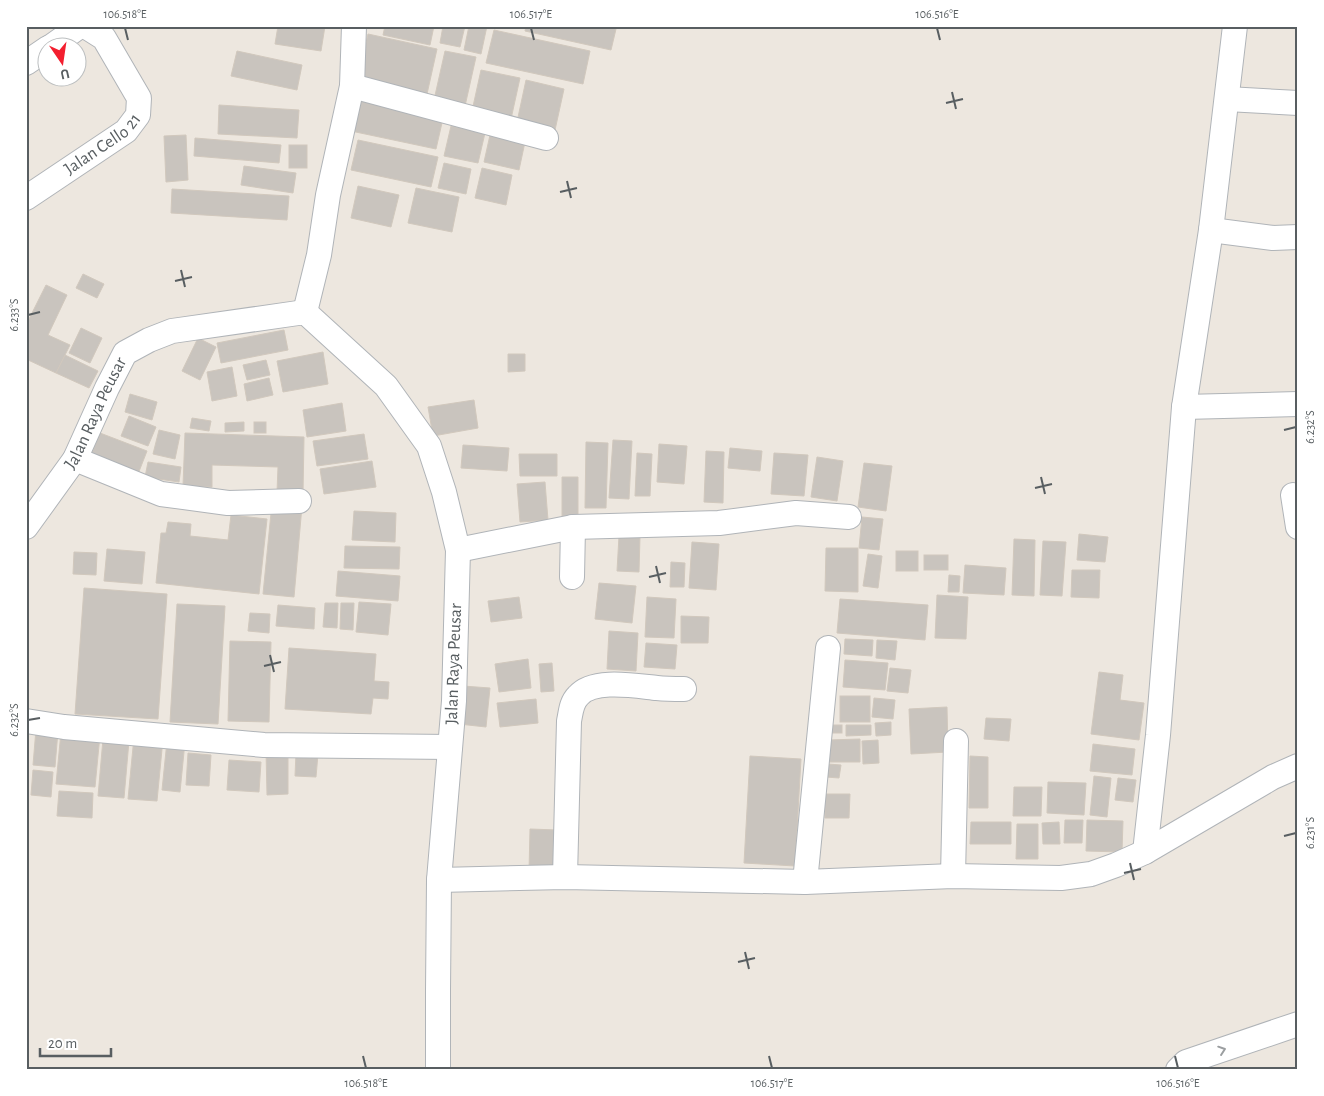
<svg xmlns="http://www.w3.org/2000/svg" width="1324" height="1096" font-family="'Alegreya Sans',sans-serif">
<rect width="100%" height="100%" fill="#ede7df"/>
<g fill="#c9c4be" stroke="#d1c8bd">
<path d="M278 26H325L321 51 275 44Z"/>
<path d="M385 26H434L430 45 383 35Z"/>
<path d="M443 26H465L460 47 440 43Z"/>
<path d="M469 26H487L481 54 464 50Z"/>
<path d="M526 26H604L616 29 611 50 525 31Z"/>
<path d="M494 30 590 51 583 84 486 63Z"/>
<path d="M368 34 437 49 427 94 358 79Z"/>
<path d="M237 51 302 65 297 90 231 76Z"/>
<path d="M445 51 476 57 465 106 434 100Z"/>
<path d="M481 70 520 78 511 119 472 111Z"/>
<path d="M526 80 564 89 555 130 517 122Z"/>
<path d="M359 95 444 114 436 149 351 131Z"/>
<path d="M219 105 299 110 297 138 218 134Z"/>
<path d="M451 126 485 133 478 163 444 156Z"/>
<path d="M186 135 188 180 166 182 164 136Z"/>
<path d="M490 135 525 142 519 170 484 162Z"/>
<path d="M195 138 281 145 279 163 194 156Z"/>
<path d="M358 140 438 157 431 187 351 170Z"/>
<rect x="289" y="145" width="18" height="23"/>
<path d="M444 163 471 169 466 194 438 188Z"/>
<path d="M244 166 296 173 293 193 241 185Z"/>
<path d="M482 168 512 175 506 205 475 198Z"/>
<path d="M358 186 399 195 391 227 351 218Z"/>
<path d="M416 188 459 197 452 232 408 223Z"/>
<path d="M172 189 289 196 287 220 171 213Z"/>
<path d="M83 274 104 284 97 298 76 288Z"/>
<path d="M46 285 67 295 48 335 70 345 56 373 26 359V325Z"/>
<path d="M81 328 102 338 90 363 69 353Z"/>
<path d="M284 330 288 350 221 363 217 343Z"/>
<path d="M198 338 216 347 200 380 182 371Z"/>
<path d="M323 352 328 384 283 392 277 361Z"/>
<path d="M508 354H525V371L508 372Z"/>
<path d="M65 355 98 371 89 388 56 373Z"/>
<path d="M266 360 270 375 247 380 243 365Z"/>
<path d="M232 367 237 396 212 401 207 372Z"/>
<path d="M269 378 273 395 247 401 244 384Z"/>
<path d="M130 394 157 402 152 420 125 412Z"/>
<path d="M474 400 478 428 433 436 428 407Z"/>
<path d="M342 403 346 431 307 437 303 410Z"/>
<path d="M129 416 156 427 148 446 121 436Z"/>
<path d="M192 418 211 421 209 431 190 428Z"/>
<path d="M244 422V431L225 432V423Z"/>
<rect x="254" y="422" width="12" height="11"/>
<path d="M159 430 180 435 175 459 153 454Z"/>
<path d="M100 433 147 451 138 474 91 455Z"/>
<path d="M185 433 304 437 303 493 277 492 278 467 212 465V487L183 486Z"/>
<path d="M364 434 368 459 317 466 313 441Z"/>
<path d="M613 440 632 441 629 499 609 498Z"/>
<path d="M586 442 608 443 606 508H585Z"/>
<path d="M659 444 687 446 684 484 657 482Z"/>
<path d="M463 445 509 448 507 471 461 468Z"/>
<path d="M730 448 762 451 760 471 728 468Z"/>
<path d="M706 451 724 452 723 503 704 502Z"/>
<path d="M637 453 652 454 650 496H635Z"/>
<path d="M774 453 808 455 804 496 771 494Z"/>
<path d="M519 454H557V476H520Z"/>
<path d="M817 457 843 461 837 501 811 497Z"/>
<path d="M372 461 376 487 324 494 320 469Z"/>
<path d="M148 462 181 467 179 482 145 477Z"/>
<path d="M864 463 892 466 886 511 858 507Z"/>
<path d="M562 477H578V515L562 516Z"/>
<path d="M545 482 548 520 520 522 517 484Z"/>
<path d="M272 503 302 506 294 597 263 594Z"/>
<path d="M354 511 396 513 395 542 352 540Z"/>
<path d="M231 515 267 519 259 594 156 583 161 533H166L168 522 191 524 190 536 228 540Z"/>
<path d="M862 517 883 519 879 550 859 548Z"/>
<path d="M1079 534 1108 537 1105 562 1077 560Z"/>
<path d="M619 536H640L639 572 617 571Z"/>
<path d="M1014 539 1035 540 1034 596 1012 595Z"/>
<path d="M1043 541 1066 542 1062 596 1040 595Z"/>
<path d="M692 542 719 544 716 590 689 588Z"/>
<path d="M345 546 400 547 399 569 344 568Z"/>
<path d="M826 548H858V592L825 591Z"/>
<path d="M107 549 145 552 142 584 104 581Z"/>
<rect x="896" y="551" width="22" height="20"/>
<path d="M74 552 97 553 96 575 73 574Z"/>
<path d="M868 554 882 556 878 588 863 586Z"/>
<rect x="924" y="555" width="24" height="15"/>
<path d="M671 562 685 563 684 587H670Z"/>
<path d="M965 565 1006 568 1004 595 963 593Z"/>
<path d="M1072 570H1100L1099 598 1071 597Z"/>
<path d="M338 571 400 576 398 601 336 596Z"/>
<path d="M949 575 960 576 959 592H948Z"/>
<path d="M599 583 636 586 632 623 595 619Z"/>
<path d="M84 588 167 594 158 719 75 714Z"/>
<path d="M937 595 968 597 966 639 935 638Z"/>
<path d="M519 597 522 618 491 622 488 601Z"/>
<path d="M647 597 676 599 674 638 645 637Z"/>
<path d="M840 599 928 605 925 640 837 633Z"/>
<path d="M359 602 391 604 388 635 356 632Z"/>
<path d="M325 603H338L337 628 323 627Z"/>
<path d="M341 603H354L353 630 340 629Z"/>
<path d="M177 604 225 606 218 724 170 722Z"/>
<path d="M278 605 315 608 314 629 276 626Z"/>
<path d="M250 613 270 614 269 633 248 631Z"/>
<path d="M681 616 709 617 708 643H681Z"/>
<path d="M609 631 638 633 636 671 607 669Z"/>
<path d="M845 639 873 640 872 656 844 654Z"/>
<path d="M877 640 897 641 895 660 876 658Z"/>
<path d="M230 641 271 642 269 722 228 721Z"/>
<path d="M646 643 677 645 675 669 644 667Z"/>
<path d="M289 648 376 654 374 681 389 682 388 699 373 698 371 714 285 709Z"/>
<path d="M528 659 531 688 499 692 495 664Z"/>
<path d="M845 660 888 663 885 690 843 687Z"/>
<path d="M552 663 554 691 541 692 539 664Z"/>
<path d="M890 668 911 670 908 693 887 691Z"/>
<path d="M1099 672 1123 675 1120 700 1144 703 1139 740 1091 734Z"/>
<path d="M463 686 490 688 486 727 459 724Z"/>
<rect x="840" y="696" width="30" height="26"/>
<path d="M874 698 895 700 893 719 872 717Z"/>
<path d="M536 699 538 723 500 727 497 703Z"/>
<path d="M947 707 948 752 911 754 909 709Z"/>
<path d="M986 718 1011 719 1009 741 984 739Z"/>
<path d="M891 722V735L876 736 875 723Z"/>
<rect x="830" y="725" width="12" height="8"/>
<path d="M846 725H871V735L846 736Z"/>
<path d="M36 729 58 731 55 767 33 765Z"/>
<path d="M61 732 100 735 95 787 56 784Z"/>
<path d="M134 737 163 739 157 801 128 799Z"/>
<path d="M103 739 129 741 124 798 98 796Z"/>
<path d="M860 739V762H828V740Z"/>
<path d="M878 740 879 763 863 764 862 741Z"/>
<path d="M167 741 185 742 180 792 162 790Z"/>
<path d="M1093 744 1135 749 1132 775 1090 771Z"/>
<path d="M266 751H288V794L267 795Z"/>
<path d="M188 753 211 755 209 786 186 785Z"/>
<path d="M296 753 318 754 316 777 295 776Z"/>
<path d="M750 756 801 759 795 866 744 863Z"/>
<path d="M970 756 988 757V808H969Z"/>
<path d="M229 760 261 762 259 792 227 790Z"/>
<path d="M828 764 841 765 839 778 826 777Z"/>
<path d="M33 770 53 772 51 797 31 795Z"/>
<path d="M1094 776 1111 778 1107 817 1090 815Z"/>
<path d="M1118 778 1136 780 1133 802 1115 800Z"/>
<path d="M1048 782 1086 783 1084 815 1047 813Z"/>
<path d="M1014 787H1042L1041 816H1013Z"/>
<path d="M59 791 93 793 92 818 57 816Z"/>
<path d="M825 794H850L849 818H825Z"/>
<path d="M1065 820H1083L1082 843H1064Z"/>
<path d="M1087 820 1123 821 1122 852 1086 851Z"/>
<path d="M971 822H1011V844H970Z"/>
<path d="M1059 822 1060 844H1043L1042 823Z"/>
<path d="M1017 824H1038V859H1016Z"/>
<path d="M530 829 557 830 556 872H529Z"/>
</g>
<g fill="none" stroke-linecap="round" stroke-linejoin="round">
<defs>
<g id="minor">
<path d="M49 48 80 26"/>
<path d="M26 63 48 48"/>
<path d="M352 86 546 138"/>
<path d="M1227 99 1298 103"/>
<path id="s1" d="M26 198 126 131 138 115 139 98 104 38 85 26"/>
<path d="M1211 230 1273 238 1298 237"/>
<path d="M305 312 319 255 328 195 352 86 354 26"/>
<path d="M1184 407 1298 404"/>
<path d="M75 459 161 494 228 503 299 501"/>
<path d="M1293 495 1298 527"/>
<path id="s2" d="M26 527 75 459 107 388 125 353 149 340 172 331 305 312 386 386 429 446 444 492 458 550 454 701 439 880 438 990V1070"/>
<path d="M458 550 573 527 719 523 796 513 849 517"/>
<path d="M572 577 573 527"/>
<path d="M26 721 64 727 264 745 450 747"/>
<path d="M1145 852 1158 735 1184 407 1211 230 1235 26"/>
<path d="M953 876 956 741"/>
<path d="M565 877 569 721C571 712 571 703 578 696 593 678 636 686 657 688 666 689 675 689 684 689"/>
<path d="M439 880 565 877 805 882 953 876 1061 878 1091 874 1116 865 1145 852 1273 777 1298 766"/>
<path d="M805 882 828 648"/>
<path d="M1178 1070 1186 1062 1298 1024"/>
</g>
</defs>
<use href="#minor" stroke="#b0b4b8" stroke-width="26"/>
<use href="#minor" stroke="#fff" stroke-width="24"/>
</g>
<defs><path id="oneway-chevron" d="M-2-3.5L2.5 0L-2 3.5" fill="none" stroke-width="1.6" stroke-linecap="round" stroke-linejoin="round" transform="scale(1.25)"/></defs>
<use stroke="#9b9ea0" href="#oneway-chevron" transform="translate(1222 1050) rotate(-19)"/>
<path fill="none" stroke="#585e61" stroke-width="2" d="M125 28 128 40M531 28 534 40M937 28 940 40M952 92 956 109M946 103 963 99M567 181 571 198M560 192 577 188M181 270 185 287M175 281 192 277M28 315 40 312M1284 430 1296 427M1041 477 1045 494M1035 488 1052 484M656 566 660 583M649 577 666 573M270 655 274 672M264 666 281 662M28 720 40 718M1284 836 1296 833M1130 863 1134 880M1124 873 1141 869M745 952 749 969M738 962 755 958M363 1056 366 1068M769 1056 772 1068M1175 1056 1178 1068"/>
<g text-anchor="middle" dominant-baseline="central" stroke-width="4" stroke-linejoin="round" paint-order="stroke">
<g font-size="18" fill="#585e61" stroke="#fff">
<text stroke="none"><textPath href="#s1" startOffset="94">Jalan Cello 21</textPath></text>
<text stroke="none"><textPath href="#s2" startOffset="134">Jalan Raya Peusar</textPath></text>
<text transform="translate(454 664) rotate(-88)">Jalan Raya Peusar</text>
</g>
</g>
<rect width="1324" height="1096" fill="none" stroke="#ffffff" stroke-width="55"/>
<g transform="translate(62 62) rotate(167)"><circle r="24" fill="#ffffff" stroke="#bcbfc0"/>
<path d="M0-4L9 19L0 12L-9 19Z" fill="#f31f2f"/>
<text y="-8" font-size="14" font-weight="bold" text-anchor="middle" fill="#585e61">U</text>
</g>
<path d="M40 1048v8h71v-8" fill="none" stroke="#585e61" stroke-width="2.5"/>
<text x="48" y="1048" font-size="15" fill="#585e61" stroke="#ffffff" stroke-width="4" paint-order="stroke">20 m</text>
<rect x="28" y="28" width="1268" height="1040" fill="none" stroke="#585e61" stroke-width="2"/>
<g font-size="12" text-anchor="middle" fill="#585e61">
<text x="125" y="18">106.518°E</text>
<text x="531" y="18">106.517°E</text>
<text x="937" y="18">106.516°E</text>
<text transform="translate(14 315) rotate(-90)" y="4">6.233°S</text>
<text transform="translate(1310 427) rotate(-90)" y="4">6.232°S</text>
<text transform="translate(14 720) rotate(-90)" y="4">6.232°S</text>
<text transform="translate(1310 833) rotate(-90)" y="4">6.231°S</text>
<text x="366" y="1087">106.518°E</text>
<text x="772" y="1087">106.517°E</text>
<text x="1178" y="1087">106.516°E</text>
</g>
</svg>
